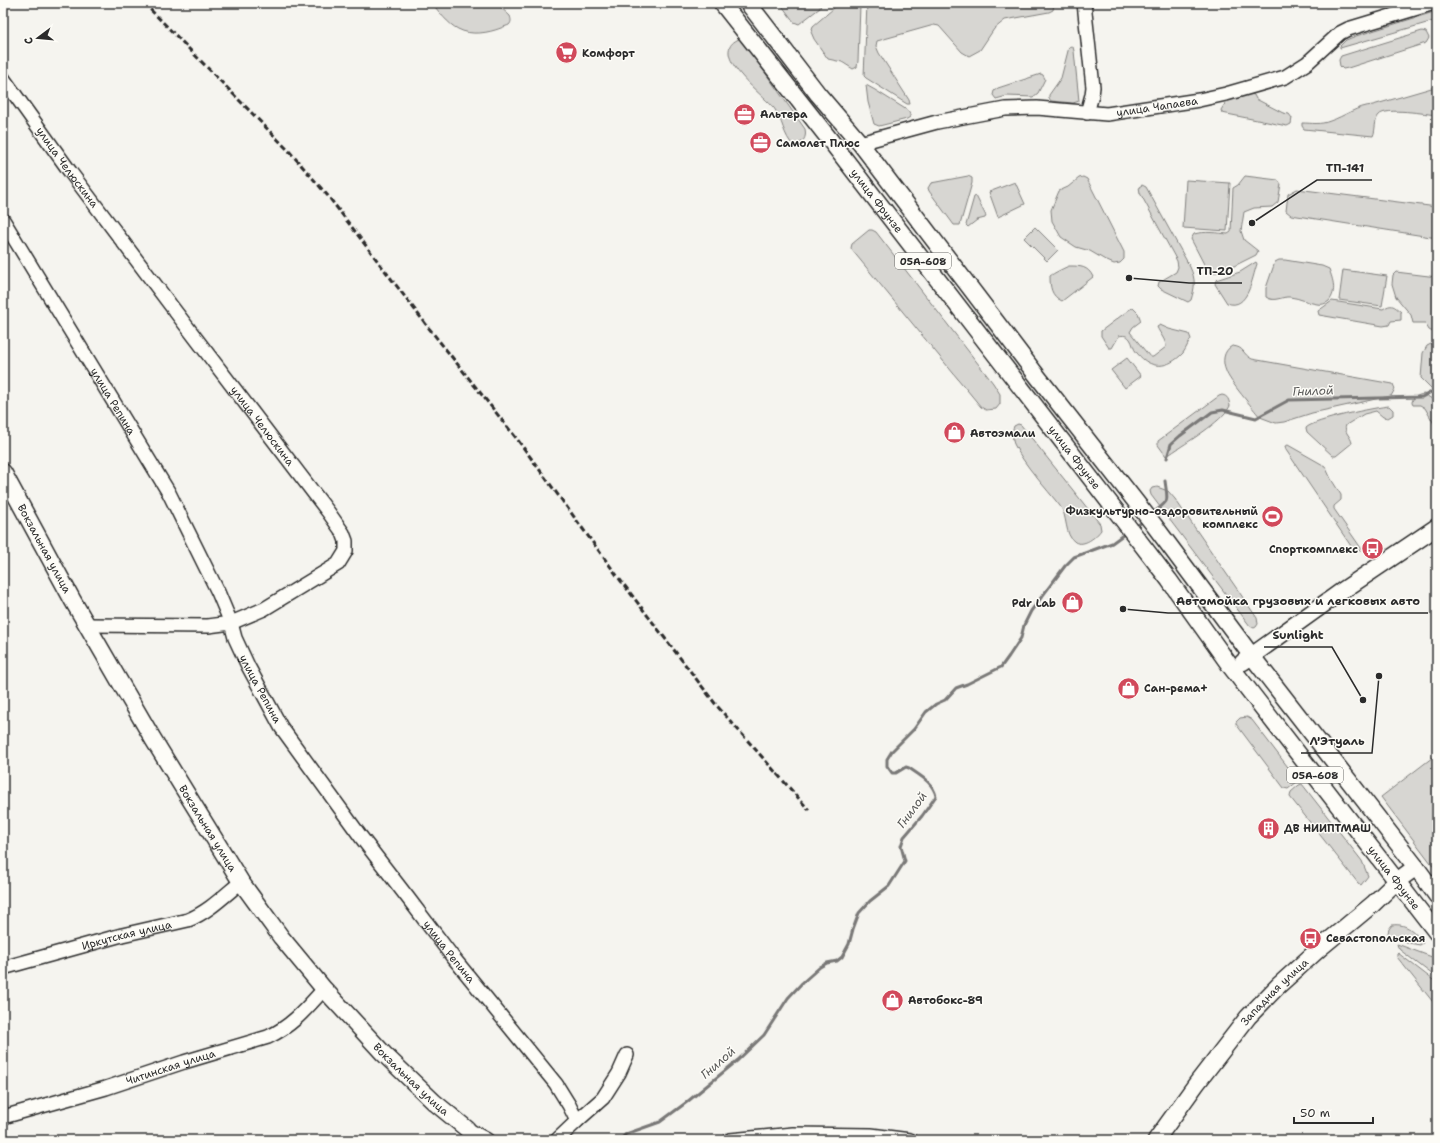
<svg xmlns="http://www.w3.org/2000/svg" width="1440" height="1143" font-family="'Shantell Sans',sans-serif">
<rect width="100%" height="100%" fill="#f5f4ef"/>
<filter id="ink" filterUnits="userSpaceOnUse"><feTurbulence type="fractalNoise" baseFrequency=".025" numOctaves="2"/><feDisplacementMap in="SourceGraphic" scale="8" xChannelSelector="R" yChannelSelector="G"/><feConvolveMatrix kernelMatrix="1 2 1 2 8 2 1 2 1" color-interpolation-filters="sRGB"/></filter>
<g filter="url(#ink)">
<g fill="#d7d6d2" stroke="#81807e">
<path d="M432 3H496L510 16C511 19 512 22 509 25 507 26 503 27 501 28 488 33 471 36 458 29 448 24 439 12 432 3Z"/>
<path d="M780 3H821L820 8 799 24 794 22Z"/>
<path d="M840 3H859L860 6 858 61 857 67 853 69 842 62 828 59 814 39 811 32 813 26Z"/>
<path d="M867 3H1052L1054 4 1053 10 1049 12 1005 20 994 29 980 50 969 56 962 52 939 26 934 25 877 41 876 46 879 53 909 100 910 104H907L866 78 864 76Z"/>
<path d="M1437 11V20L1340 48V46L1346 40 1356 36Z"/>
<path d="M1422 31 1426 32 1429 38 1426 43 1348 68 1343 69 1340 66 1339 60 1341 56Z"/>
<path d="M739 39 742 40 805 129C807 138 803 143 794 146 783 136 783 120 774 108 764 96 706 53 739 39Z"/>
<path d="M1071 46 1073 47 1074 51 1079 101 1073 103 1051 101 1049 98V95L1061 78 1069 47Z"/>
<path d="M1041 74 1043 75 1045 79 1038 93 1033 97 1007 96 996 99 993 95 994 91 998 88Z"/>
<path d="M866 85 875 90 907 110 910 114V117L907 119 879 126 874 124 868 102Z"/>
<path d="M1435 87 1437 92V115C1426 114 1386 107 1379 115 1374 120 1376 130 1373 136L1304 129 1302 126V123C1312 123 1320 125 1330 121 1345 116 1357 106 1373 105Z"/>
<path d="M1250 93 1254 95 1256 99 1283 113 1289 114 1292 118 1291 124 1287 126 1222 113 1221 110 1228 99Z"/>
<path d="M968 176 972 178V183L960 225H954L929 191 928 188 931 183Z"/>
<path d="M1245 176 1278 180 1281 184 1278 202 1272 207 1254 208 1244 212 1241 231 1244 240 1258 251 1256 255 1224 271 1212 273 1206 268 1191 239 1194 234C1205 231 1217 233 1228 234L1231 232 1233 188 1238 185Z"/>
<path d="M1083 177 1087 179 1124 252V259L1120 263 1114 264 1107 261 1090 251 1076 247 1061 237 1052 221 1051 210 1059 191 1068 187 1079 178Z"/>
<path d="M1186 180 1230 183 1227 231 1183 228Z"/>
<path d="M1015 182 1025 204 998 217 989 192Z"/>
<path d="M1142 185 1146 187 1190 267C1196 280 1195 287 1191 300L1188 302 1161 289 1158 286 1159 282 1176 272 1178 267 1177 261 1140 193 1139 187Z"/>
<path d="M1297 189 1437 207V238L1291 215 1286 211 1288 194Z"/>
<path d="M976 196 986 216 985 218 977 220 968 227 966 225 974 197Z"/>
<path d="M1035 227 1058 250 1047 261 1024 238Z"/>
<path d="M869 230H872L876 232 993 383 1000 394V404L996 409 986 410 981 407 852 250 851 248 852 244Z"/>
<path d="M1279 260H1285L1322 266 1329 269C1333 280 1337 291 1329 301 1325 304 1322 305 1317 304 1308 303 1300 298 1290 297 1282 296 1274 303 1266 297V288L1275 262Z"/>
<path d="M1256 262 1257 264C1252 278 1248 311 1227 303L1215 284 1216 280 1240 272Z"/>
<path d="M1069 266C1080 266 1088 266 1093 277L1062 301C1051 296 1050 287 1050 276 1052 274 1066 267 1069 266Z"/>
<path d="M1343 270 1387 276 1382 306 1339 300Z"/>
<path d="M1396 272 1437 277V330L1433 332 1429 330 1425 323H1413L1411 315 1396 297 1392 284 1393 275Z"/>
<path d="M1332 301 1383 309C1392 303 1394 306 1401 312V320L1391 321 1389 325 1383 326 1319 315 1318 311Z"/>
<path d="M1133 308 1138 313 1141 321 1133 327 1130 332 1150 357H1153L1166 347C1166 340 1160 334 1157 327L1160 325 1169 329 1189 334 1191 339C1188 343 1186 349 1183 353 1168 369 1151 370 1137 353 1133 349 1133 343 1130 339 1127 335 1123 335 1119 336L1112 348H1109L1101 336V331L1130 309Z"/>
<path d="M1437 341V394L1421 378 1423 353 1427 346Z"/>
<path d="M1232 346C1245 347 1242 354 1252 359L1393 384 1395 389 1391 396 1385 397 1312 413 1284 422 1276 423 1260 417C1253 408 1229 381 1226 371 1222 362 1223 351 1232 346Z"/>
<path d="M1127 358 1141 376 1125 388 1111 370Z"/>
<path d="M1424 394 1437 402V429L1425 408 1420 405H1413L1412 403C1412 397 1418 395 1424 394Z"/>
<path d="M1222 395C1228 396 1229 400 1230 406 1221 423 1187 442 1170 454L1166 456 1158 445V441L1219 396Z"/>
<path d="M1389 406 1393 410V415L1388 418 1383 417 1376 411 1364 414 1346 425C1343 432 1351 436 1352 443L1336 456H1333L1307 432 1306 428C1313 420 1377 407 1389 406Z"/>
<path d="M1018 424 1021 425 1100 524 1101 530C1096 537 1084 547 1075 542 1064 535 1068 516 1060 506 1046 488 1024 465 1014 444 1012 439 1012 432 1014 426Z"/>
<path d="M1288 445 1325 466 1331 479 1341 495V500L1334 506V509L1361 548V550L1355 552 1286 450 1285 446Z"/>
<path d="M1157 487 1168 491 1175 499 1257 618 1258 624 1256 627 1254 628 1250 626 1151 495 1150 491 1152 488Z"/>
<path d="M1247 717 1252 720 1297 779V782L1288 789 1284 788 1236 724V722L1240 718Z"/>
<path d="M1437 754V871L1381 797Z"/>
<path d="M1302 784 1362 861 1368 876 1361 885 1358 883 1290 797 1291 792 1299 785Z"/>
<path d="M1392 925C1407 923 1415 932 1423 943L1420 945 1409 943 1389 935 1388 933 1389 929Z"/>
<path d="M1397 944 1432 957 1437 962V978L1400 950 1398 947Z"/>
<path d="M1398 953 1437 983V1007L1397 957V954Z"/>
</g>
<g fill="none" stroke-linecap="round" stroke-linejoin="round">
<g stroke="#797877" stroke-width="3">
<path d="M1167 458 1171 444 1180 436 1212 412 1223 410 1256 418 1289 400 1422 397 1437 389"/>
<path d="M1152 514C1170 499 1168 504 1165 481"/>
<path d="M1135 527 1145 520"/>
<path d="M620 1140 626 1134 660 1122 687 1102 738 1060 764 1035 788 998 802 983 820 967 827 963 837 961 842 957 849 944 853 929 859 913 870 901 889 886 905 861 901 846 904 837 922 816 936 796C933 782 920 776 909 768L906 767 896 773H892L887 766V759L892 751 914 729 926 712 936 704 945 700 956 688 967 684 1001 667 1009 656 1021 638 1024 625 1031 611 1065 566 1074 557 1112 543 1127 532"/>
</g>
<defs>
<g id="minor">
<path d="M1084 3 1093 87 1092 95 1087 113"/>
<path id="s1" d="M3 78 71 173 175 311 329 513 343 533 346 541V551L338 564 264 609 231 623 208 626 88 625"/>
<path id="s2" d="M860 143 937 122 1005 109 1037 108 1107 114 1199 100 1226 94 1285 77 1307 63 1340 33 1348 29 1434 3"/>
<path id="s3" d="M3 220 169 493 218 592 231 623 235 638 248 666 281 727 361 837 408 898 452 956 556 1084 569 1105 577 1121"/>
<path id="s4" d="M3 968 122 935 188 920C208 912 224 896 241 882"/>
<path id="s5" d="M3 1117 106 1088 184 1062 268 1037C292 1026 306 1009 324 989"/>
<path d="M467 1129 487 1140"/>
<path d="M557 1140 577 1121 603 1098 619 1073 627 1055"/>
<path d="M730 1140 793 1134 871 1135 910 1140"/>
</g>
<g id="major">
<path id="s6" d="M722 3 830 140 1123 520 1169 580 1231 667 1437 933"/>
<path d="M748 3 818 94 860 143 1038 377 1154 525 1251 655 1416 867 1437 896"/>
<path id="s7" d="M3 472 73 601 153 739 241 882 281 937 324 989 384 1054 434 1102 467 1129 474 1140"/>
<path d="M1243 662 1342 591 1437 527"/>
<path id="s8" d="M1156 1140 1197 1083 1248 1017 1278 986 1320 948 1373 904 1397 881 1416 867"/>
</g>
</defs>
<use href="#minor" stroke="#2b2b2b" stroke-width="16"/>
<use href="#major" stroke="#2b2b2b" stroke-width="19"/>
<use href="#minor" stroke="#fdfcf7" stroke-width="13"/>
<use href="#major" stroke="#fdfcf7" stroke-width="16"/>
<path stroke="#2b2b2b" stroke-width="3" stroke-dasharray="6 3" stroke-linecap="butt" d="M144 3 289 151 328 196 428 327 517 439 621 581 717 706 809 810"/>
</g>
</g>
<defs>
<symbol id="supermarket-disc" viewBox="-11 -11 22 22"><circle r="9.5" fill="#d1495b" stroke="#fdfcf7"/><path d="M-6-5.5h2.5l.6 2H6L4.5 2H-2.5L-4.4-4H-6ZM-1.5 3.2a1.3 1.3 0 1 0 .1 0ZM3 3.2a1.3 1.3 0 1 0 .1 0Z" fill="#fff"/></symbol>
<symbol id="office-disc" viewBox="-11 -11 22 22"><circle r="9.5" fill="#d1495b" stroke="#fdfcf7"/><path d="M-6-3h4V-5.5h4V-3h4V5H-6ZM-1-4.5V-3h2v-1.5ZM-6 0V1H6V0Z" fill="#fff"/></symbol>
<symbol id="shop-disc" viewBox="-11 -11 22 22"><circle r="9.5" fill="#d1495b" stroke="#fdfcf7"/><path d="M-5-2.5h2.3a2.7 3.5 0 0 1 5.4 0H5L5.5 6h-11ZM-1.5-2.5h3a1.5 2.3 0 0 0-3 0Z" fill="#fff"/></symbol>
<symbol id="stadium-disc" viewBox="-11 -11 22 22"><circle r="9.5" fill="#d1495b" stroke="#fdfcf7"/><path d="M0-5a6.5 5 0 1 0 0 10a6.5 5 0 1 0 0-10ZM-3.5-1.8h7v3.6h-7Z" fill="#fff"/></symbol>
<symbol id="bus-disc" viewBox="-11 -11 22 22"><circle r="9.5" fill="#d1495b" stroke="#fdfcf7"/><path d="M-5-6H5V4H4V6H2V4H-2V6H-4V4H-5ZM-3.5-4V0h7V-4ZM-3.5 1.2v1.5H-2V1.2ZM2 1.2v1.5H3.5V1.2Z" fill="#fff"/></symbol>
<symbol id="building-disc" viewBox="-11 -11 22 22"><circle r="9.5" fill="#d1495b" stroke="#fdfcf7"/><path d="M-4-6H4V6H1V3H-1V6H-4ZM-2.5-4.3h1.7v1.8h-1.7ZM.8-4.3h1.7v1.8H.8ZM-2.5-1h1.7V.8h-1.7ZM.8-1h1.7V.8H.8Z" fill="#fff"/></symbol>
</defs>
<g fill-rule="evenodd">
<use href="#supermarket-disc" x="554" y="40" width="25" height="25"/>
<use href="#office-disc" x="732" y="102" width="25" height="25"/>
<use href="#office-disc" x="748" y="130" width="25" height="25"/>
<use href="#shop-disc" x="942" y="420" width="25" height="25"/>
<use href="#stadium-disc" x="1260" y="504" width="25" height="25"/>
<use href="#bus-disc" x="1360" y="536" width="25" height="25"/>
<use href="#shop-disc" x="1060" y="590" width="25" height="25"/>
<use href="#shop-disc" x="1116" y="676" width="25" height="25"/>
<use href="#building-disc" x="1256" y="816" width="25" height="25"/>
<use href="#bus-disc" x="1298" y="926" width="25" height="25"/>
<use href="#shop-disc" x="880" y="988" width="25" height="25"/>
</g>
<g text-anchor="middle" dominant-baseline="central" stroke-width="3" stroke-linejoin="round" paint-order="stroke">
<g fill="#fdfcf7" stroke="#6a6a68" stroke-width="1">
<rect x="895" y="253" width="56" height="16" rx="3"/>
<rect x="1287" y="767" width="56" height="16" rx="3"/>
</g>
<g font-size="10" font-weight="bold" fill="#2b2b2b">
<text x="923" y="261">05А-608</text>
<text x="1315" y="775">05А-608</text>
</g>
<g font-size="11" font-weight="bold" fill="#2b2b2b" stroke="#fdfcf7" text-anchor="start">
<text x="582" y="53">Комфорт</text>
<text x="760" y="114">Альтера</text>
<text x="776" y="143">Самолет Плюс</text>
<text x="970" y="433">Автоэмали</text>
<text x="1258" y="511" text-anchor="end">Физкультурно-оздоровительный<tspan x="1258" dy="13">комплекс</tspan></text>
<text x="1358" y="549" text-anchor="end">Спорткомплекс</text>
<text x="1056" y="603" text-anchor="end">Pdr Lab</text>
<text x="1144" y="688">Сан-рема+</text>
<text x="1284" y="828">ДВ НИИПТМАШ</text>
<text x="1326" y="938">Севастопольская</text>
<text x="908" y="1000">Автобокс-89</text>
</g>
<g font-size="11" fill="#2b2b2b" stroke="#fdfcf7">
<text stroke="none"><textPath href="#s2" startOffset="302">улица Чапаева</textPath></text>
<text stroke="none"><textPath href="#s1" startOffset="110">улица Челюскина</textPath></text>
<text stroke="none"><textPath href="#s6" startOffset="251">улица Фрунзе</textPath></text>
<text stroke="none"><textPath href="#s3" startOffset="212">улица Репина</textPath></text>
<text stroke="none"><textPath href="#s1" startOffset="434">улица Челюскина</textPath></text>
<text stroke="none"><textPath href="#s6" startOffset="575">улица Фрунзе</textPath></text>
<text stroke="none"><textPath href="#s7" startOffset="87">Вокзальная улица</textPath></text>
<text stroke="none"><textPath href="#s3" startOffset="536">улица Репина</textPath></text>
<text stroke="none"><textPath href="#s7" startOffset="411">Вокзальная улица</textPath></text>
<text stroke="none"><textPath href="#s6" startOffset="1103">улица Фрунзе</textPath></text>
<text stroke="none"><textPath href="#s4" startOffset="128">Иркутская улица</textPath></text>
<text stroke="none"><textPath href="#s3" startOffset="860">улица Репина</textPath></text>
<text stroke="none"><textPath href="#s8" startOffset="190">Западная улица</textPath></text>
<text stroke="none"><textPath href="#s5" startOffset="175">Читинская улица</textPath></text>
<text stroke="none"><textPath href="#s7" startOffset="735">Вокзальная улица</textPath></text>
</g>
<g font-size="12" font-style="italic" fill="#585857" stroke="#fdfcf7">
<text transform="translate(1313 391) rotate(-2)">Гнилой</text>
<text transform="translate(912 810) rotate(-54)">Гнилой</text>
<text transform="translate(718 1063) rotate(-41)">Гнилой</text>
</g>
</g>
<path fill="none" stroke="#2b2b2b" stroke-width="1.5" d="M1252 223L1317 180H1372M1129 278L1189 283H1242M1123 609L1168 613H1428M1363 700L1332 647H1264M1379 676L1372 753H1301"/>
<g fill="#2b2b2b" stroke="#fdfcf7" stroke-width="1.5">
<circle cx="1252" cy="223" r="4"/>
<circle cx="1129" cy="278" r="4"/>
<circle cx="1123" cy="609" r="4"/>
<circle cx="1363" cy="700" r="4"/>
<circle cx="1379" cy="676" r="4"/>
</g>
<g font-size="12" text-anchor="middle" font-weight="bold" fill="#2b2b2b" stroke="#fdfcf7" stroke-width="3" stroke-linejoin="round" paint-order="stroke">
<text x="1345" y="172">ТП-141</text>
<text x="1215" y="275">ТП-20</text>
<text x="1298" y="605">Автомойка грузовых и легковых авто</text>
<text x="1298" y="639">Sunlight</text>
<text x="1337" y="745">Л'Этуаль</text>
</g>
<rect width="1440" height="1143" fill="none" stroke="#fdfcf7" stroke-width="16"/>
<rect x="8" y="8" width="1424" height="1127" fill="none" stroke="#2b2b2b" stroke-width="1.5" filter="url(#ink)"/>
<g transform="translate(38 38) rotate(254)" stroke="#fdfcf7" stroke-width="3" paint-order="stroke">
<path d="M0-3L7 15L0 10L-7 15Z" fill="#2b2b2b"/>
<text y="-6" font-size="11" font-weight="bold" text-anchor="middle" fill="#2b2b2b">С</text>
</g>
<path d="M1294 1117v6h79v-6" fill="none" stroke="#2b2b2b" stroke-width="2"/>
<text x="1300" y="1117" font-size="12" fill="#2b2b2b" stroke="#fdfcf7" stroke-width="3" paint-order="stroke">50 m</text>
</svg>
